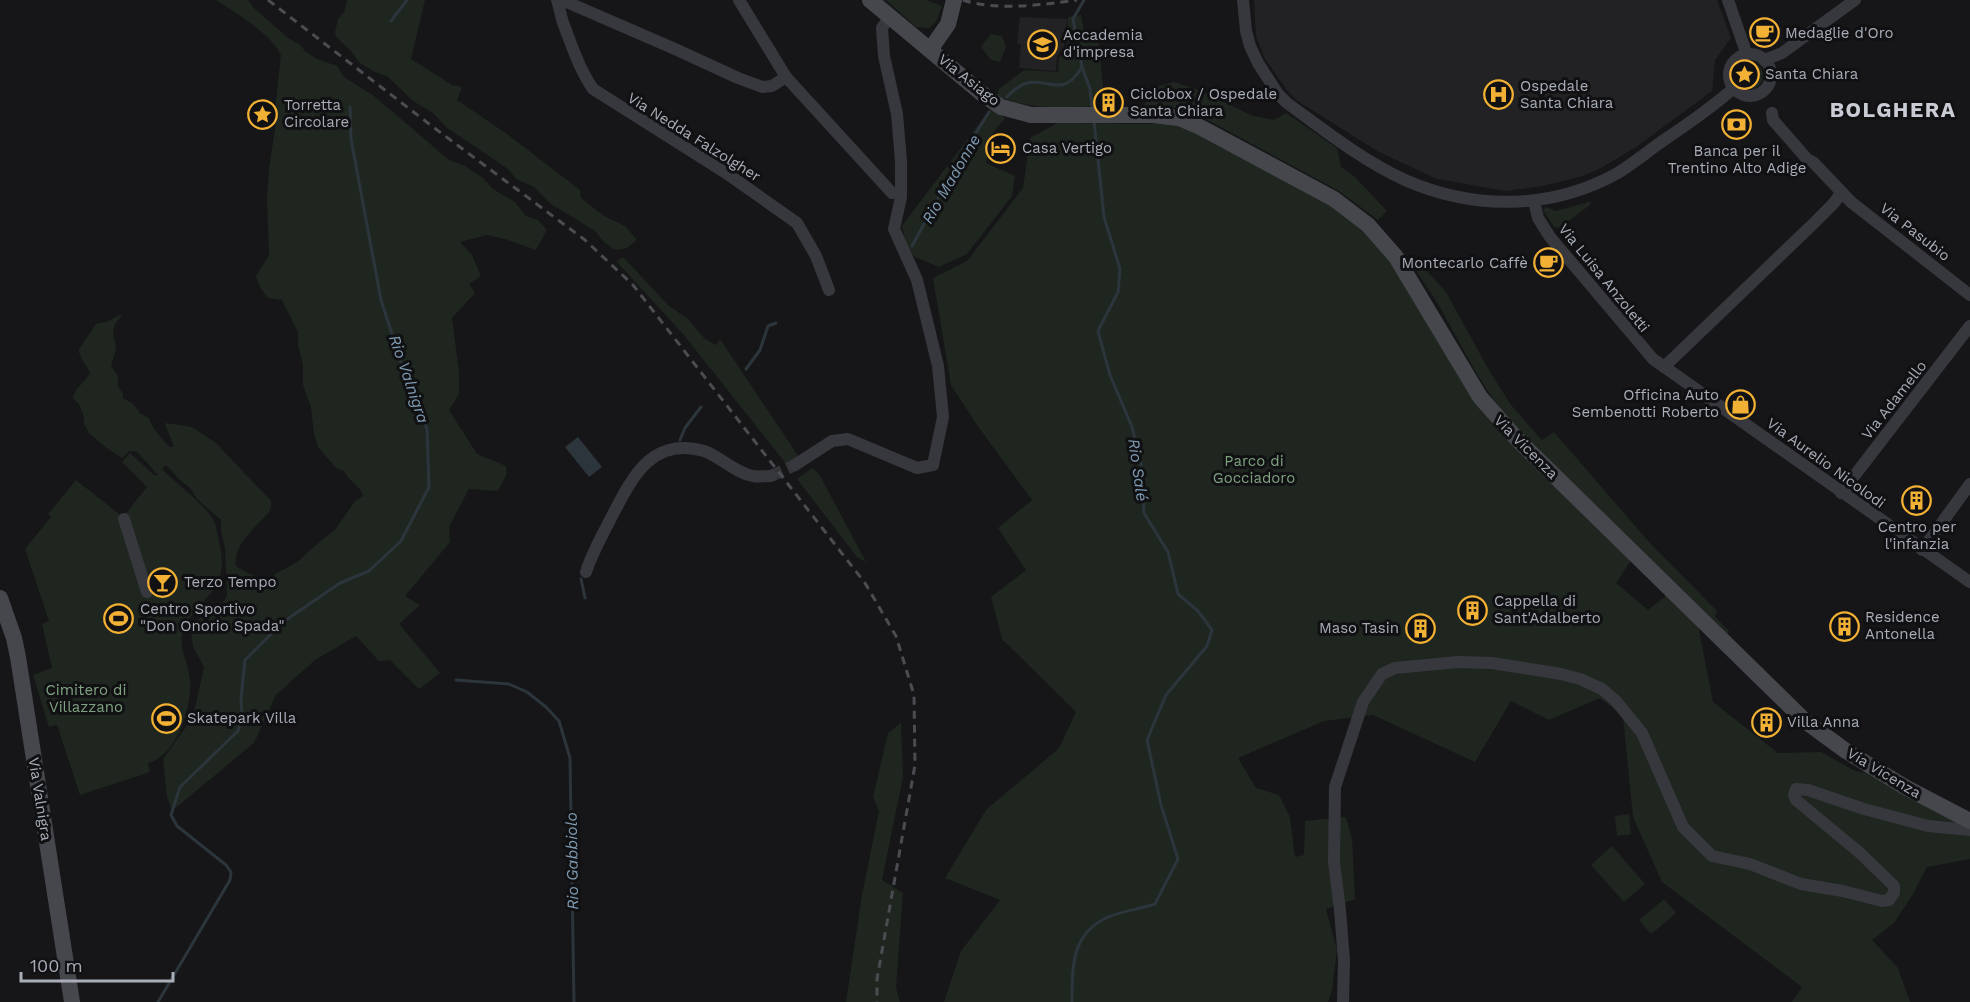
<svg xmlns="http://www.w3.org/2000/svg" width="1970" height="1002" font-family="'Work Sans',sans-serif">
<rect width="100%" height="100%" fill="#161618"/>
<g fill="#222225">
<path d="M1254 0H1717L1731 38 1715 60 1712 91 1636 147 1601 168 1583 176 1543 186 1506 191 1437 179 1379 152 1296 100 1286 89 1264 57 1256 36Z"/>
<path d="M1020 17 1067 19 1064 47 1057 56 1056 71 1019 68 1021 45 1017 43Z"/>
</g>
<g fill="#1e261f">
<path d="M216 0H248L253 7 288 38 299 44 306 52 317 59 337 66 344 77 374 96 449 160 465 166 483 178 493 189 515 202 526 216 538 220 547 230 536 250 505 239 487 235 460 242 472 255 481 276 469 284 475 293 452 318 459 372V394L449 410 477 454 506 466 507 474 498 491 469 489 449 527 450 542 405 596 420 605 399 624 440 673 419 689 390 660 379 661 356 636 315 660 276 695 254 743 172 811 167 797 163 759 193 717 204 667 193 647 191 633 199 619 224 601 227 595 225 548 221 532V520L197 499 190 488 179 479 166 465 162 469C177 484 199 500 211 516 217 524 219 542 221 551 228 596 191 601 182 635 179 648 189 666 190 680 192 707 177 756 148 763L150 772 80 795 57 725 49 727 33 675 52 668 42 624 49 621 25 549 51 517 48 514 76 480 123 517 147 487 122 462 130 453 155 476 159 473H155C150 464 142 458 136 451H129L122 458 108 449 89 433 84 424V417L79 404 73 398C74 389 85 382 90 373 87 365 81 360 79 352 78 348 93 330 96 324L109 321 121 314 122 315 115 324 113 331 116 349 111 366 118 376V386L123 394V398L132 403 141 414 149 418C151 427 163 441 170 447L174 446 165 425 166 423 192 427 216 443 271 501V508L269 512C256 527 233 544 236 566 245 572 259 580 270 579L277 573 297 562 324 538 335 530 355 501 363 496C362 487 350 483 344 471L336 468 318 447 314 434 311 407 303 385V364L298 346V332L282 300 268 298 261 289 256 276 269 255 267 199 269 168 277 116 276 101 281 55C271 34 236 13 216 0Z"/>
<path d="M347 0H425L411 59 452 85 462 87 457 100 507 134 580 190 581 198 604 216 625 226 637 240 627 248 617 250 613 249 604 242 595 231 551 204 534 187 516 179 508 169 446 127 433 113 413 101 387 76 375 72 360 63 349 49 336 37 335 32 338 19 344 12Z"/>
<path d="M886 0H926L942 6 936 22 929 28 916 27Z"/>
<path d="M1081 15 1084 31 1095 29V35H1098L1105 106C1068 107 1031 111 997 96L999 89 1024 70 1058 72 1059 58 1066 49 1068 17Z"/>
<path d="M991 34 1002 36 1006 47 1000 62 991 60 981 47Z"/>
<circle cx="1750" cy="76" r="13"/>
<path d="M1174 82 1199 90 1253 116 1274 120 1286 113 1337 148 1341 167 1354 176 1387 211 1378 220 1339 191 1200 116 1177 108 1144 106 1151 88Z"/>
<path d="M991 108 1005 118 989 138 986 163 1015 176 1012 196 967 254 939 267 908 254 902 226Z"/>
<path d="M1155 118 1196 131 1308 190 1363 227 1399 272 1475 402 1498 431 1631 560 1616 583 1648 610 1667 595 1698 625 1713 702 1778 753 1821 752 1855 771 1875 774 1970 824V859L1927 867 1913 894 1894 923 1872 940 1898 968 1910 1002H1792L1802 987 1662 882 1633 817 1623 716 1600 698 1549 720 1511 701 1475 762 1373 715 1324 721 1238 758 1256 788 1279 795 1290 817 1295 857 1304 855 1305 821 1346 817 1352 839 1355 899 1326 909 1337 950 1332 991 1328 1002H944L961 951 1000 900 945 878 986 810 1059 748 1076 712 1002 639 991 597 1026 570 998 528 1032 500 977 425 951 385 933 278 967 261 1023 188 1030 138 1058 123 1154 124Z"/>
<path d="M1588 202H1591L1590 205 1559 228 1554 227 1543 210 1546 207 1556 211Z"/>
<path d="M623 257 669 306 687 318 705 339 716 345 720 339 799 457 787 465 683 334 616 261Z"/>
<path d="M1414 257 1446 292 1490 372 1511 405 1542 440 1554 432 1649 542 1717 611 1715 617 1729 631 1728 634 1513 425C1483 390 1464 350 1442 311 1432 293 1420 277 1409 260Z"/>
<path d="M812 468 819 474 866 562 857 557 797 479Z"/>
<path d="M901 723 903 777 882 880 903 893 896 988 900 1002H846L862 895 879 811 873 797 888 733Z"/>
<path d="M1629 814 1631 834 1617 836 1615 816Z"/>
<path d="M1612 846 1645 884 1624 902 1591 865Z"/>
<path d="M1664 899 1676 913 1651 934 1639 920Z"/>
</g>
<path fill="#2c353c" d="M578 437 602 467 589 477 565 447Z"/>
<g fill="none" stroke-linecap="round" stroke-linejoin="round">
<g stroke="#2c353c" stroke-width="3">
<path d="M1084 0 1073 19 1082 67 1090 89 1092 108"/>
<path d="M391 21 407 0"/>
<path d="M1007 97C1013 91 1019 85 1027 83 1050 78 1063 99 1082 67"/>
<path d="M912 246 959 160 989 112"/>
<path d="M746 369 760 350 768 326 776 323"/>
<path d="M680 440 685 428 701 407"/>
<path d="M581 579 585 598"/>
<path d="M456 680 509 684 527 692 546 707 559 721 570 758 574 1002"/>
<path d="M158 1002 230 880 231 872 226 865 177 826 171 815 180 787 238 731 242 716 241 699 245 660 283 622 340 583 369 571 401 541 429 487 427 429 401 362 381 300 351 139 350 107"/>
<path d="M1072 1002C1072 969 1071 936 1104 919 1117 912 1140 909 1155 904L1178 859 1161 805 1147 740 1166 695 1207 646 1212 630 1198 611 1178 594 1168 552 1144 513 1141 464 1132 427 1110 375 1098 331 1118 292 1120 269 1104 217 1094 121"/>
</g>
<path stroke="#333438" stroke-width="12" stroke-dasharray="12 6" stroke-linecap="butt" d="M771 476 795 465"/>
<g stroke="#37383d" stroke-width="12">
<path d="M557 0C560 9 561 19 565 28 573 49 580 70 593 89L729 175 797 223 816 256 829 290"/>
<path d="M562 0 675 49 738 78 762 87 772 86 786 77"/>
<path d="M739 0 786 77 892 193"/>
<path d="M1243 0 1246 31 1250 46 1258 63 1278 94 1287 103C1324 130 1363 161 1405 180 1473 210 1550 210 1616 174 1633 164 1648 151 1664 140 1688 124 1712 107 1734 88"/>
<path d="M1728 0 1747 55"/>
<circle cx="1750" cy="75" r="21"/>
<path d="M1764 60 1782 53 1855 0"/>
<path d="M1772 113 1773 120 1807 159 1813 162 1851 202 1970 295"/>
<path d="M1534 201 1538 218 1550 237 1653 359 1970 582"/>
<path d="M1664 367 1813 224 1834 203 1841 193"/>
<path d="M795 465 832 441 848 439 917 468 933 465 943 417 938 366 917 280 894 229 901 197V161L897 114 884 56 882 28 890 16"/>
<path d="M1841 493 1970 326"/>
<path d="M124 519 147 592"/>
<path d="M1922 550 1970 484"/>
<path d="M586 572C592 553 602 536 611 518 632 478 651 436 704 451 721 457 735 473 753 476 758 477 765 476 771 476"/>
<path d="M1343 1002 1344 960 1340 910 1334 862 1335 787 1363 702 1382 674 1395 668 1458 662 1492 663 1561 674 1580 679 1602 689 1616 701 1642 733 1683 827 1712 856 1750 864 1801 884 1843 891 1882 901 1889 900 1894 893V886L1860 853 1796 800 1794 795 1796 789 1808 790 1864 809 1928 826 1970 830"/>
</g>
<g stroke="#45474d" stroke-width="16">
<path d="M870 0 985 96 1001 107 1031 115H1153L1179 118 1200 127 1334 199 1368 225 1396 257 1480 397 1517 439 1805 721 1846 751 1905 787 1970 821"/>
<path d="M930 50 948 24 954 0"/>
<path d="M0 598 14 638 18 657 72 1002"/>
</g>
<g stroke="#4a4c52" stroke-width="3" stroke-dasharray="8 6" stroke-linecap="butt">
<path d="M268 0 433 127 585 240 633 285 865 583 896 636 914 695 915 765 877 979V1002"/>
<path d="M963 0C996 11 1043 5 1077 0"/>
</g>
</g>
<defs>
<symbol id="cafe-ring" viewBox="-11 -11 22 22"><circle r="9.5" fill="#111113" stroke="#f2b134" stroke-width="1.5"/><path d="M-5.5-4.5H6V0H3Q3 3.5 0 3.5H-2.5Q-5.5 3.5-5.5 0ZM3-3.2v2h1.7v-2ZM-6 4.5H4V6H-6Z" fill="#f2b134"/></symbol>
<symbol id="university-ring" viewBox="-11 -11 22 22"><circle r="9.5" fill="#111113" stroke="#f2b134" stroke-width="1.5"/><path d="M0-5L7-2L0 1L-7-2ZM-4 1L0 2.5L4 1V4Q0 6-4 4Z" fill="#f2b134"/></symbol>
<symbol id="sight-ring" viewBox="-11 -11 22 22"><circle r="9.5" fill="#111113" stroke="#f2b134" stroke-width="1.5"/><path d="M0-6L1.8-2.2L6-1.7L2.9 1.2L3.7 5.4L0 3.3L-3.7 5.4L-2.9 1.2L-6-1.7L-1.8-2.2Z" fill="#f2b134"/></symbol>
<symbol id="hospital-ring" viewBox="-11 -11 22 22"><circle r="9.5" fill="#111113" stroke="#f2b134" stroke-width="1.5"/><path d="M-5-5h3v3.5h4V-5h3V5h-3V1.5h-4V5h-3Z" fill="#f2b134"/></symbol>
<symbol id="building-ring" viewBox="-11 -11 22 22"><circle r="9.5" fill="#111113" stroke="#f2b134" stroke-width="1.5"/><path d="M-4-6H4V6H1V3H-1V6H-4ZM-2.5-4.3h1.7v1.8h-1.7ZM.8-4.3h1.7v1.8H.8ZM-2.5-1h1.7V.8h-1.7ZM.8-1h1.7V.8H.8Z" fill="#f2b134"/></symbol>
<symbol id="bank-ring" viewBox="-11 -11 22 22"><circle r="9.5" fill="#111113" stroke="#f2b134" stroke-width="1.5"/><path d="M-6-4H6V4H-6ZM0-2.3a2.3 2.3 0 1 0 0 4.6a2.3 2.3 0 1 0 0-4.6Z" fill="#f2b134"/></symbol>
<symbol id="hotel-ring" viewBox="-11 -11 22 22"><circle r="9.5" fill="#111113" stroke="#f2b134" stroke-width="1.5"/><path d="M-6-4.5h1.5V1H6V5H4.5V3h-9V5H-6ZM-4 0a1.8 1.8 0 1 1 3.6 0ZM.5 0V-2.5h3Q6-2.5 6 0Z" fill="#f2b134"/></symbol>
<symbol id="shop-ring" viewBox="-11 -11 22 22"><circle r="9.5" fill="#111113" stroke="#f2b134" stroke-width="1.5"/><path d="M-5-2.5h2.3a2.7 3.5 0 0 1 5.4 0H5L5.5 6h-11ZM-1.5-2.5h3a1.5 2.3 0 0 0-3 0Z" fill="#f2b134"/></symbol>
<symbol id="bar-ring" viewBox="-11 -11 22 22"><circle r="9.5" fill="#111113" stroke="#f2b134" stroke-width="1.5"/><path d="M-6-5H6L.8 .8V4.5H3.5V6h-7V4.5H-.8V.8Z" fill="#f2b134"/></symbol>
<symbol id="stadium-ring" viewBox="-11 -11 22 22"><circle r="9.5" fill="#111113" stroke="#f2b134" stroke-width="1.5"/><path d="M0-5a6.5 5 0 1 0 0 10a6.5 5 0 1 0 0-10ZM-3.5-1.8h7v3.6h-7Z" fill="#f2b134"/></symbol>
</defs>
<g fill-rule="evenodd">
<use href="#cafe-ring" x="1748" y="16" width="33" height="33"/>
<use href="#university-ring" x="1026" y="28" width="33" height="33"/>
<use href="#sight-ring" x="1728" y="58" width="33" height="33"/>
<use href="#hospital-ring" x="1482" y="78" width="33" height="33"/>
<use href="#building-ring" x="1092" y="86" width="33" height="33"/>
<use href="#sight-ring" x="246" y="98" width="33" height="33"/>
<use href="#bank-ring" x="1720" y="108" width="33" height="33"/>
<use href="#hotel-ring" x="984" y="132" width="33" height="33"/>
<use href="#cafe-ring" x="1532" y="246" width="33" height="33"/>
<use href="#shop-ring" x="1724" y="388" width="33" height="33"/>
<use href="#building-ring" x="1900" y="484" width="33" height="33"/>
<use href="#bar-ring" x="146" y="566" width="33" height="33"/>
<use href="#building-ring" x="1456" y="594" width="33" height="33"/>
<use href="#stadium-ring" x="102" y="602" width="33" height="33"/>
<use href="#building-ring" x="1828" y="610" width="33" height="33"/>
<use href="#building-ring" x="1404" y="612" width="33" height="33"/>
<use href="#stadium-ring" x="150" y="702" width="33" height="33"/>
<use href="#building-ring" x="1750" y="706" width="33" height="33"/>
</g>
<g text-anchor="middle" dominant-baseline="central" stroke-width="6" stroke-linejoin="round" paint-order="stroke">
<g font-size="15" fill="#a8adb8" stroke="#111113" text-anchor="start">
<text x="1785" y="33">Medaglie d'Oro</text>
<text x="1063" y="35">Accademia<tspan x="1063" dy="17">d'impresa</tspan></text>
<text x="1765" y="74">Santa Chiara</text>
<text x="1520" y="86">Ospedale<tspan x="1520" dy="17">Santa Chiara</tspan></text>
<text x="1130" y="94">Ciclobox / Ospedale<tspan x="1130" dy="17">Santa Chiara</tspan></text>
<text x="284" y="105">Torretta<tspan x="284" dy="17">Circolare</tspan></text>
<text x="1022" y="148">Casa Vertigo</text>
<text x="1737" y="151" text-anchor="middle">Banca per il<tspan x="1737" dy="17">Trentino Alto Adige</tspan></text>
<text x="1528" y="263" text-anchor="end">Montecarlo Caffè</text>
<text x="1719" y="395" text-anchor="end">Officina Auto<tspan x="1719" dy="17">Sembenotti Roberto</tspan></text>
<text x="1917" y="527" text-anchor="middle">Centro per<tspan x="1917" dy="17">l'infanzia</tspan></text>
<text x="184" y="582">Terzo Tempo</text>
<text x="1494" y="601">Cappella di<tspan x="1494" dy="17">Sant'Adalberto</tspan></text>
<text x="140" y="609">Centro Sportivo<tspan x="140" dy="17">"Don Onorio Spada"</tspan></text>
<text x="1865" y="617">Residence<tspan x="1865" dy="17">Antonella</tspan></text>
<text x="1399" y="628" text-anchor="end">Maso Tasin</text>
<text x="187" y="718">Skatepark Villa</text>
<text x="1787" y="722">Villa Anna</text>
</g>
<g font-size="15" fill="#a8adb8" stroke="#111113">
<text transform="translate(969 80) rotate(38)">Via Asiago</text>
<text transform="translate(694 137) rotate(32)">Via Nedda Falzolgher</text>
<text transform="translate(1915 232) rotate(38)">Via Pasubio</text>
<text transform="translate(1604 278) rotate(51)">Via Luisa Anzoletti</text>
<text transform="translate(1894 400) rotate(-52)">Via Adamello</text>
<text transform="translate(1526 447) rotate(45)">Via Vicenza</text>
<text transform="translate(1826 463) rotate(36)">Via Aurelio Nicolodi</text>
<text transform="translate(1884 773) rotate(31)">Via Vicenza</text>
<text transform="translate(40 799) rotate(81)">Via Valnigra</text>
</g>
<g font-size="15" fill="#7fa381" stroke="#111113">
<text x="1254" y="461">Parco di<tspan x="1254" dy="17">Gocciadoro</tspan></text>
<text x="86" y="690">Cimitero di<tspan x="86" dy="17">Villazzano</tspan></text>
</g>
<g font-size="16" font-style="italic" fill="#7f9bb3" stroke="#111113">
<text transform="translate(951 179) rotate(-60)">Rio Madonne</text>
<text transform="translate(409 379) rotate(71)">Rio Valnigra</text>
<text transform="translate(1138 470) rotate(82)">Rio Salé</text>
<text transform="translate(572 861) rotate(-91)">Rio Gabbiolo</text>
</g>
<g font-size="21" font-weight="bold" letter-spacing="1.5" fill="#c9ccd4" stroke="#111113">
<text x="1893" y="109">BOLGHERA</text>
</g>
</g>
<path d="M21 972v9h152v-9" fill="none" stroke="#a8adb8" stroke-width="3"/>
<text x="30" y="972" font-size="18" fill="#a8adb8" stroke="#111113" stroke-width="4.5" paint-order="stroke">100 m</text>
</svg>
